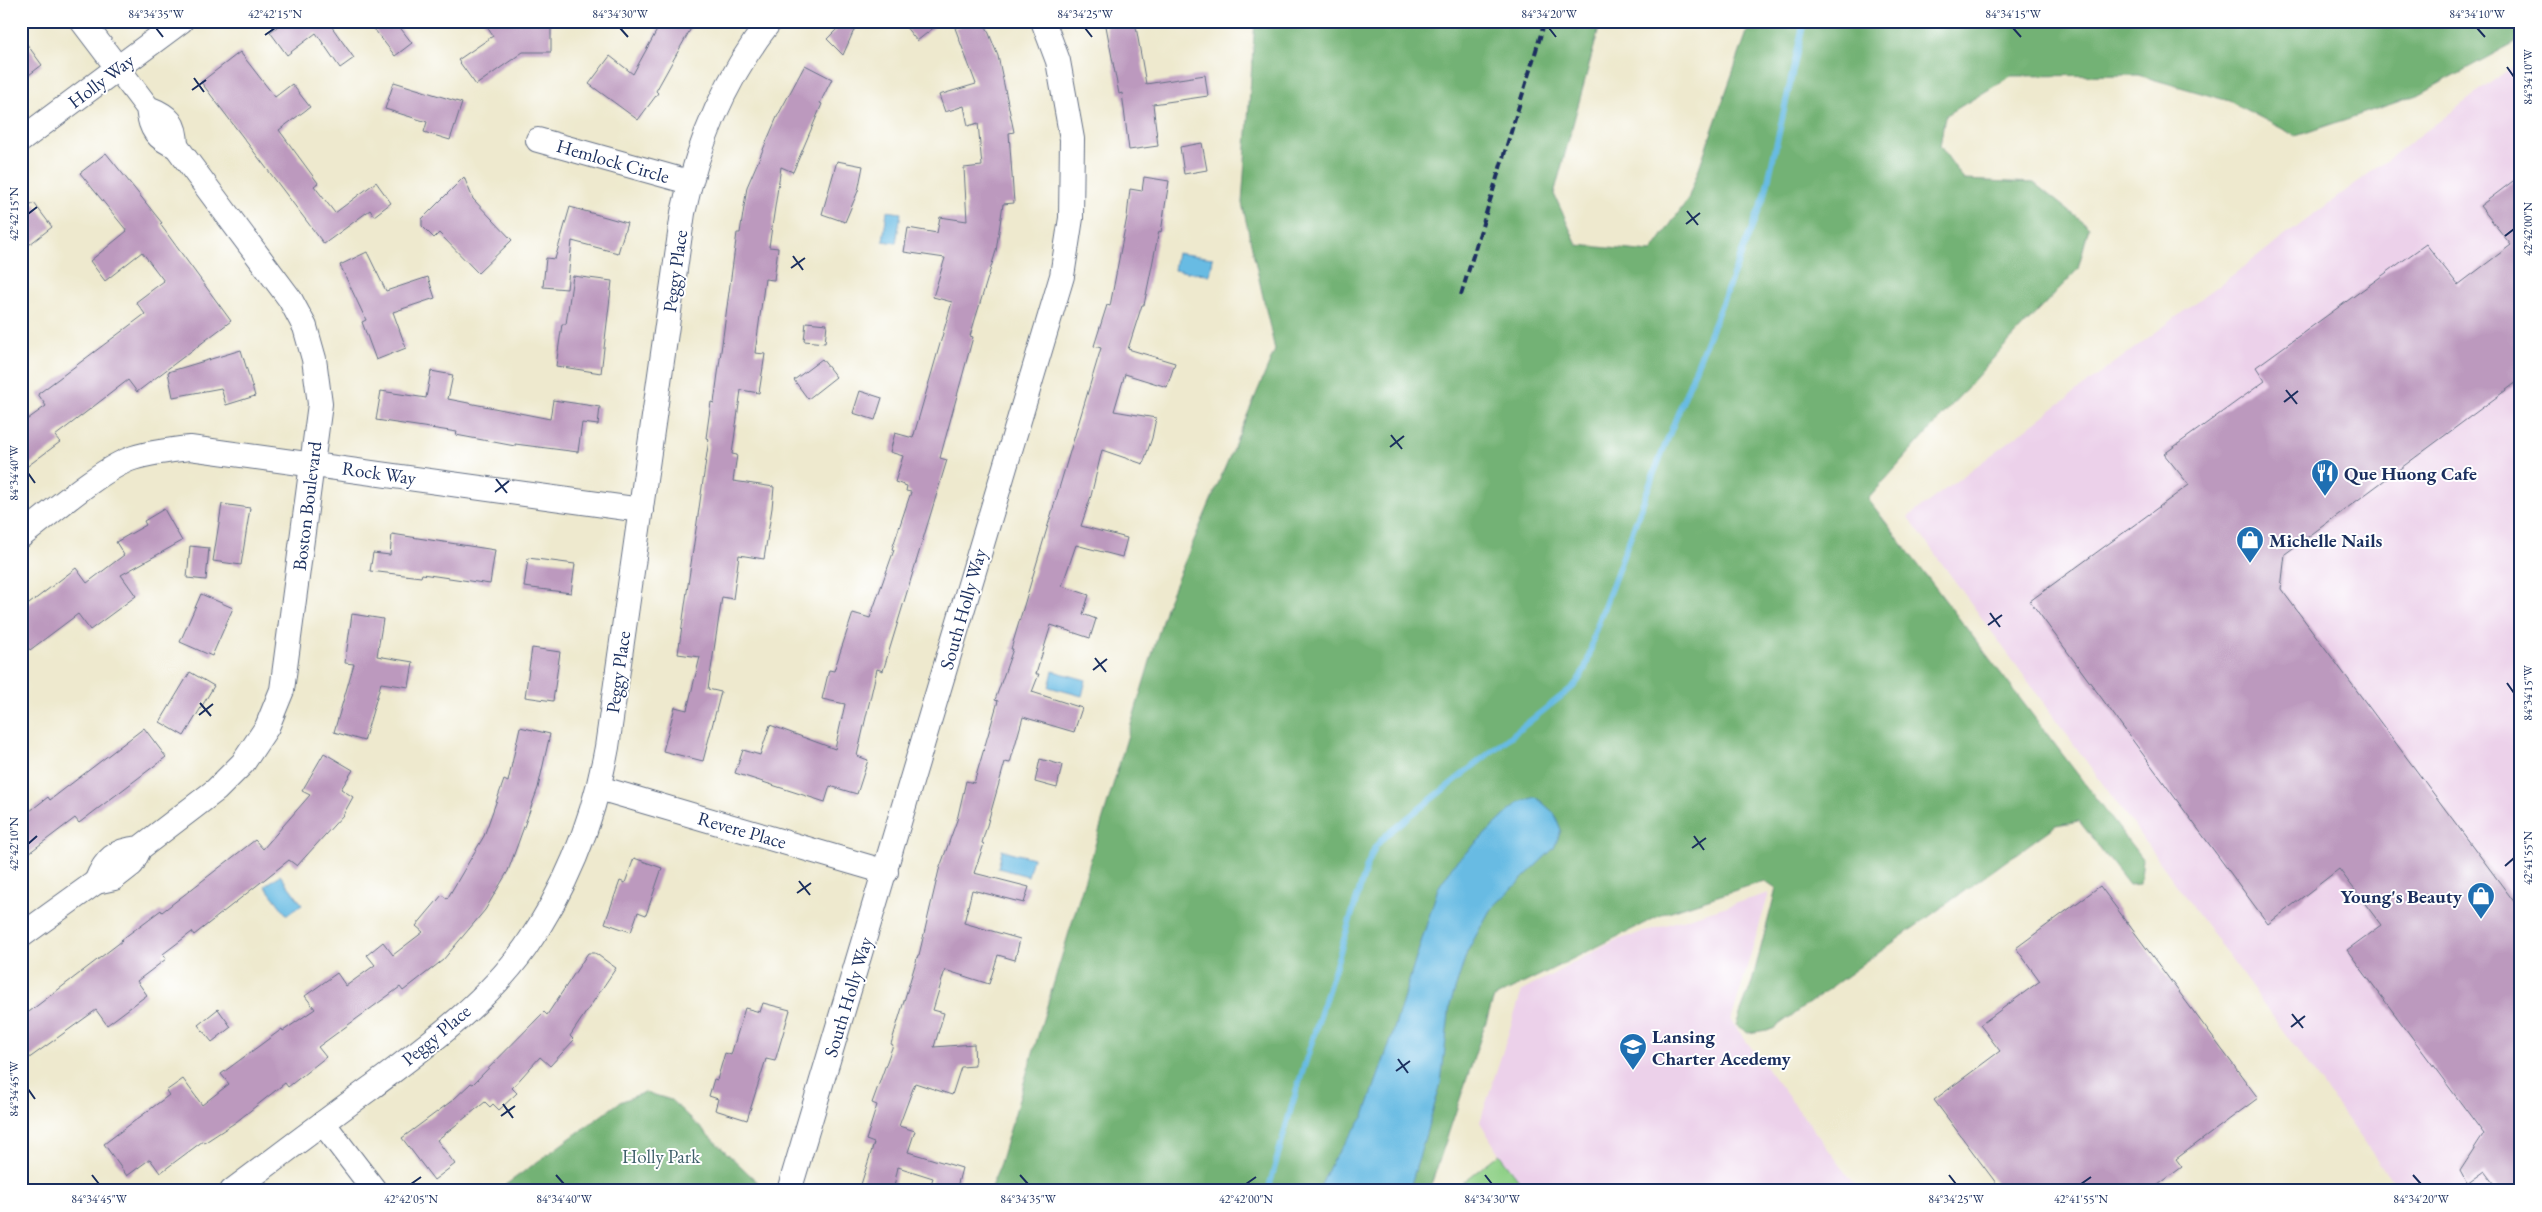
<svg xmlns="http://www.w3.org/2000/svg" width="2542" height="1212" font-family="'EB Garamond',serif">
<rect width="100%" height="100%" fill="#fff"/>
<filter id="ink" filterUnits="userSpaceOnUse"><feTurbulence type="fractalNoise" baseFrequency=".02" numOctaves="2"/><feDisplacementMap in="SourceGraphic" scale="10" xChannelSelector="R" yChannelSelector="G"/><feConvolveMatrix kernelMatrix="1 2 1 2 8 2 1 2 1" color-interpolation-filters="sRGB"/></filter>
<filter id="wash" filterUnits="userSpaceOnUse"><feTurbulence type="fractalNoise" baseFrequency=".0096" numOctaves="4" result="noise"/><feDisplacementMap in="SourceGraphic" scale="20" xChannelSelector="R" yChannelSelector="G"/><feGaussianBlur stdDeviation="1.12" result="paint"/><feColorMatrix in="noise" values="0 0 0 0 0 0 0 0 0 0 0 0 0 0 0 0 0 1.4 0 .05"/><feComposite in="paint" operator="in"/></filter>
<g filter="url(#wash)">
<rect width="100%" height="100%" fill="#eee9ce"/>
<g fill="#ecd1ea">
<path d="M2521 60V1191H2400L1908 517Z"/>
<path d="M1769 893 1731 1021 1860 1191H1452L1499 1154 1480 1122 1522 991 1614 941Z"/>
</g>
<path fill="#8fd087" stroke="#558072" d="M1499 1154 1523 1185 1516 1191H1452Z"/>
<g fill="#73b274" stroke="#477069">
<path d="M1255 21H1601L1554 194 1577 245 1651 252 1688 199 1751 21H2521V39L2418 95 2296 136 2229 101 2138 75 2011 76 1945 116 1940 146 1964 180 2034 183 2089 227 2078 269 1998 353 1868 499 2143 860 2140 884 2129 885 2079 821 2056 825 1773 1029 1748 1033 1736 1025 1752 982 1776 889 1764 881 1665 913 1494 998 1429 1191H989L997 1173 1168 601 1275 350 1242 203Z"/>
<path d="M645 1092 671 1100 767 1191H497L620 1102Z"/>
</g>
<g fill="#67bbe3" stroke="#4175a0">
<path d="M887 211 901 213 896 243 883 241Z"/>
<path d="M1177 253 1213 258 1210 275 1174 270Z"/>
<path d="M1053 671 1086 680 1082 696 1049 687Z"/>
<path d="M1536 797 1554 813 1561 830 1554 848 1490 910 1467 952 1450 1005 1441 1083 1409 1191H1318L1333 1160 1364 1116 1389 1045 1438 888 1455 863 1519 802Z"/>
<path d="M1002 850 1033 858 1028 876 998 868Z"/>
<path d="M280 875 302 904 287 915 265 886Z"/>
</g>
<g fill="none" stroke-linecap="round" stroke-linejoin="round">
<path stroke="#67bbe3" stroke-width="6" d="M1268 1191 1292 1105 1367 866 1375 847 1386 835 1573 687C1587 671 1590 655 1594 634L1654 473 1765 195 1804 21"/>
</g>
<g id="blocks">
<g fill="#bc99be">
<path d="M285 21H332L329 23 354 58 340 68 316 33 287 55 270 32Z"/>
<path d="M368 21H395L412 43 395 56Z"/>
<path d="M483 21H551V52H523L476 85 458 60 493 36Z"/>
<path d="M662 21H695L656 91 658 93 638 120 589 84 610 56 633 74Z"/>
<path d="M845 21H858L843 55 827 39Z"/>
<path d="M901 21H942L917 41Z"/>
<path d="M974 21H984L998 56 1014 132 1009 133 1014 203 1003 204 996 251 970 336 973 337 940 458 947 460 883 671 877 669 857 756 868 760 857 794 830 786 825 802 735 773 743 750 760 755 770 725 835 749 845 704 822 699 829 670 834 671 853 613 870 618 894 550 892 549 911 492 906 491 907 486 895 482 903 456 890 452 895 433 913 438 952 302 933 297 945 258 904 252 908 228 937 233 940 217 967 221 964 168 982 166 978 123 968 126 964 106 945 112 939 95 976 84 955 28Z"/>
<path d="M1105 21H1135L1146 84 1205 75 1208 96 1153 104 1158 146 1129 150 1122 93 1119 94Z"/>
<path d="M21 36 42 65 21 81Z"/>
<path d="M240 52 275 97 292 84 310 107 279 130 318 183 314 186 335 213 376 182 391 203 374 216 370 210 324 244 201 82Z"/>
<path d="M805 65 832 79 820 103 822 104 793 172 781 167 769 247 778 248 774 280 765 279 755 353 765 354 759 393 741 390 732 454 737 455 733 481 774 487 772 508 764 559 739 555 733 599 722 597 708 689 721 692 703 761 663 751 675 707 687 710 700 657 678 654 709 439 706 438 711 402 714 403 737 233H740L747 187 777 117Z"/>
<path d="M394 82 462 103 450 140 424 132 427 122 385 109Z"/>
<path d="M1202 143 1207 170 1184 174 1180 147Z"/>
<path d="M106 153 162 223 160 224 231 321 137 392 128 380 55 436 60 442 21 471V424L46 406 38 394 145 314 136 302 164 281 142 252 105 281 90 261 127 231 80 173Z"/>
<path d="M837 161 863 166 858 191 845 222 822 214Z"/>
<path d="M2521 175V379L2285 554 2281 589 2521 911V1191H2500L2485 1171 2467 1184 2460 1171 2484 1134 2347 950 2381 925 2339 869 2268 924 2030 601 2189 485 2164 454 2265 381 2256 367 2426 244 2458 285 2511 245 2480 206Z"/>
<path d="M464 177 473 199 512 240 478 273 439 233 434 238 422 226V219Z"/>
<path d="M1144 177 1169 181 1161 232 1159 231 1144 305H1142L1128 349 1175 363 1167 387 1125 374 1114 411 1156 418 1152 438 1143 464 1102 450 1091 496 1081 526 1127 538 1122 557 1076 545 1062 586 1089 595 1083 614 1096 619 1090 638 1051 625 1036 674H1039L1032 692 1082 708 1074 732 1023 717 1010 763 1005 762 982 843 984 844 974 873 1029 887 1024 903 972 890 964 923 1020 939 1015 960 998 955 989 984 945 970 933 1010 944 1013 934 1047 974 1044 975 1066 961 1067 952 1095 915 1083 899 1126 915 1131 908 1152 962 1168 956 1191H942L930 1187 933 1178 898 1167 893 1191H859L874 1143 866 1140 877 1105 872 1103 893 1045 891 1044 918 955H919L939 870 957 820 966 781 974 783 998 701 995 700 1013 649H1011L1101 348 1094 346 1107 305 1110 306 1127 217 1130 189 1142 191Z"/>
<path d="M34 203 52 227 21 251V212Z"/>
<path d="M570 207 627 223 618 253 572 241 567 289 543 287 546 258 555 259Z"/>
<path d="M367 252 386 291 428 277 435 298 393 312 406 348 376 360 362 322 366 320 340 265Z"/>
<path d="M573 276 612 281 601 373 556 366 562 324H566Z"/>
<path d="M806 322 827 324 825 343 804 341Z"/>
<path d="M241 350 255 396 226 405 221 388 173 397 168 372Z"/>
<path d="M822 359 836 377 808 399 794 380Z"/>
<path d="M431 371 453 375 448 399 550 419 553 400 600 407 598 425 582 423 578 452 515 444V446L456 435 457 432 376 420 381 391 426 398Z"/>
<path d="M860 391 882 398 875 420 853 413Z"/>
<path d="M222 504 250 508 241 565 213 561Z"/>
<path d="M164 509 182 541 121 575 136 596 90 630 78 614 30 650 21 638V610L76 568 87 583 124 555 116 542 146 525 144 521Z"/>
<path d="M392 534 495 550 490 584 422 574 421 577 370 571 373 553 390 555Z"/>
<path d="M190 546 209 548 206 580 187 578Z"/>
<path d="M528 558 575 564 571 593 524 587Z"/>
<path d="M201 594 233 608 212 656 180 642Z"/>
<path d="M352 614 383 619 377 656 413 662 409 687 381 683 364 741 334 732 354 664 345 663Z"/>
<path d="M532 648 560 652 553 701 525 697Z"/>
<path d="M190 672 214 686 184 736 160 722Z"/>
<path d="M520 727 550 734 538 788 508 871 485 910 443 960 403 991 400 987 318 1047 326 1057 288 1087 285 1083 236 1122 204 1143 203 1141 160 1173 150 1159 127 1176 104 1144 169 1095 166 1091 183 1079 202 1105 229 1084 221 1074 282 1029 283 1031 315 1009 305 996 337 973 346 986 375 965 367 955 383 942 393 955 423 932 416 926 442 895 447 899 484 836 504 780 508 782Z"/>
<path d="M144 728 166 757 79 823 75 818 21 859V818L48 797 50 800Z"/>
<path d="M324 753 353 770 341 789 353 797 343 815 297 866 289 860 194 935 192 932 163 954 166 959 137 981 147 995 107 1025 96 1010 21 1064V1018L122 941 121 940 161 910 162 912 255 840 263 849 310 795 302 791Z"/>
<path d="M1040 759 1062 765 1057 788 1035 782Z"/>
<path d="M634 858 662 868 646 915 638 912 631 932 605 923 620 881 625 883Z"/>
<path d="M2100 886 2258 1098 2176 1159 2182 1167 2150 1191H2002L1934 1100 2000 1051 1980 1025 2040 981 2016 948Z"/>
<path d="M588 953H595L616 968 570 1036 574 1040 550 1066 540 1057 512 1088 517 1093 499 1110 493 1104 490 1107 485 1102 437 1140 455 1164 434 1180 402 1138 453 1100 471 1083 473 1084 544 1012 547 1015Z"/>
<path d="M763 1003 790 1010 775 1061 766 1059 747 1120 715 1110 718 1099 709 1096 714 1079 717 1080 725 1053 731 1055 745 1008 760 1012Z"/>
<path d="M218 1009 231 1027 212 1042 198 1025Z"/>
</g>
</g>
</g>
<g filter="url(#ink)">
<use href="#blocks" fill-opacity="0" stroke="#657085" stroke-width="1"/>
<g fill="none" stroke-linecap="round" stroke-linejoin="round">
<defs>
<g id="street">
<path d="M82 21 148 108C150 129 157 139 176 146 176 123 169 116 148 108"/>
<path d="M21 140 181 21"/>
<path d="M538 140 689 182"/>
<path d="M21 536C49 515 102 468 133 458 152 452 171 450 190 448L641 510"/>
<path d="M599 788 886 872"/>
<path d="M140 848C115 850 105 859 96 882L114 878 132 864 140 848 216 790 243 763 267 727 282 690 320 404 314 359 305 327 290 299 176 146"/>
<path d="M21 936 96 882"/>
<path d="M323 1123 375 1191"/>
<path d="M232 1191C279 1156 325 1121 372 1087 426 1046 485 1004 525 948 567 888 594 818 607 747L683 213C698 143 726 77 770 21"/>
<path d="M789 1191 1062 276 1071 218 1072 139 1058 61 1043 21"/>
</g>
</defs>
<use href="#street" stroke="#657085" stroke-width="26"/>
<use href="#street" stroke="#fff" stroke-width="24"/>
<path stroke="#1b2f5e" stroke-width="4" stroke-dasharray="8 4" stroke-linecap="butt" d="M1461 295 1545 21"/>
</g>
</g>
<path fill="none" stroke="#1b2f5e" stroke-width="2" d="M156 28 163 37M620 28 628 37M1085 28 1092 37M1549 28 1556 37M2013 28 2021 37M2477 28 2485 37M265 35 275 28M2507 67 2514 77M194 78 204 92M192 90 206 80M1687 211 1698 225M28 214 37 207M1686 224 1700 213M2505 236 2514 229M793 256 803 270M791 268 805 258M2286 390 2297 404M2284 402 2298 391M1391 435 1402 449M1390 447 1404 436M28 473 35 483M496 479 507 493M495 492 509 481M1990 613 2000 627M1988 625 2002 615M1095 658 1106 672M1093 670 1107 659M2507 683 2514 693M200 703 211 716M199 715 213 704M1694 836 1704 850M28 844 37 836M1692 848 1706 838M2505 866 2514 858M799 881 810 895M797 893 811 883M2292 1014 2303 1028M2291 1027 2305 1016M1398 1059 1408 1073M1396 1071 1410 1061M28 1089 35 1099M503 1104 513 1118M501 1116 515 1106M92 1175 99 1184M556 1175 564 1184M1020 1175 1028 1184M1485 1175 1492 1184M1949 1175 1956 1184M2413 1175 2421 1184M411 1184 421 1177M1246 1184 1256 1177M2081 1184 2091 1177"/>
<defs>
<symbol id="restaurant-pin" viewBox="-11 -11 22 30"><path d="M0 17L-7.5 6A9.5 9.5 0 1 1 7.5 6Z" fill="#1f6fb2" stroke="#fff"/><path d="M-5-6h1v4h1v-4h1v4h1v-4h1v5L-1.5 .5V6h-2V.5L-5-1ZM5-6V6H3V1.5H1.5Q1.5-4 5-6Z" fill="#fff"/></symbol>
<symbol id="shop-pin" viewBox="-11 -11 22 30"><path d="M0 17L-7.5 6A9.5 9.5 0 1 1 7.5 6Z" fill="#1f6fb2" stroke="#fff"/><path d="M-5-2.5h2.3a2.7 3.5 0 0 1 5.4 0H5L5.5 6h-11ZM-1.5-2.5h3a1.5 2.3 0 0 0-3 0Z" fill="#fff"/></symbol>
<symbol id="school-pin" viewBox="-11 -11 22 30"><path d="M0 17L-7.5 6A9.5 9.5 0 1 1 7.5 6Z" fill="#1f6fb2" stroke="#fff"/><path d="M0-5L7-2L0 1L-7-2ZM-4 1L0 2.5L4 1V4Q0 6-4 4Z" fill="#fff"/></symbol>
</defs>
<g fill-rule="evenodd">
<use href="#restaurant-pin" x="2309" y="457" width="32" height="43"/>
<use href="#shop-pin" x="2234" y="524" width="32" height="43"/>
<use href="#shop-pin" x="2465" y="880" width="32" height="43"/>
<use href="#school-pin" x="1617" y="1031" width="32" height="43"/>
</g>
<g text-anchor="middle" dominant-baseline="central" stroke-width="4" stroke-linejoin="round" paint-order="stroke">
<g font-size="19" fill="#1b2f5e" stroke="#fff">
<text transform="translate(101 81) rotate(-37)">Holly Way</text>
<text transform="translate(613 161) rotate(16)">Hemlock Circle</text>
<text transform="translate(675 271) rotate(-82)">Peggy Place</text>
<text transform="translate(379 473) rotate(8)">Rock Way</text>
<text transform="translate(307 506) rotate(-83)">Boston Boulevard</text>
<text transform="translate(963 609) rotate(-74)">South Holly Way</text>
<text transform="translate(618 672) rotate(-82)">Peggy Place</text>
<text transform="translate(742 830) rotate(16)">Revere Place</text>
<text transform="translate(848 997) rotate(-73)">South Holly Way</text>
<text transform="translate(436 1035) rotate(-40)">Peggy Place</text>
</g>
<g font-size="19" font-weight="bold" fill="#1b2f5e" stroke="#fff" text-anchor="start">
<text x="2344" y="473">Que Huong Cafe</text>
<text x="2269" y="540">Michelle Nails</text>
<text x="2462" y="896" text-anchor="end">Young's Beauty</text>
<text x="1652" y="1036">Lansing<tspan x="1652" dy="22">Charter Acedemy</tspan></text>
</g>
<g font-size="19" fill="#3e5f6a" stroke="#fff">
<text x="661" y="1156">Holly Park</text>
</g>
</g>
<rect width="2542" height="1212" fill="none" stroke="#fff" stroke-width="55"/>
<rect x="28" y="28" width="2486" height="1156" fill="none" stroke="#1b2f5e" stroke-width="2"/>
<g font-size="12" text-anchor="middle" fill="#1b2f5e">
<text x="156" y="18">84°34'35"W</text>
<text x="275" y="18">42°42'15"N</text>
<text x="620" y="18">84°34'30"W</text>
<text x="1085" y="18">84°34'25"W</text>
<text x="1549" y="18">84°34'20"W</text>
<text x="2013" y="18">84°34'15"W</text>
<text x="2477" y="18">84°34'10"W</text>
<text transform="translate(2528 77) rotate(-90)" y="4">84°34'10"W</text>
<text transform="translate(14 214) rotate(-90)" y="4">42°42'15"N</text>
<text transform="translate(2528 229) rotate(-90)" y="4">42°42'00"N</text>
<text transform="translate(14 473) rotate(-90)" y="4">84°34'40"W</text>
<text transform="translate(2528 693) rotate(-90)" y="4">84°34'15"W</text>
<text transform="translate(14 844) rotate(-90)" y="4">42°42'10"N</text>
<text transform="translate(2528 858) rotate(-90)" y="4">42°41'55"N</text>
<text transform="translate(14 1089) rotate(-90)" y="4">84°34'45"W</text>
<text x="99" y="1203">84°34'45"W</text>
<text x="411" y="1203">42°42'05"N</text>
<text x="564" y="1203">84°34'40"W</text>
<text x="1028" y="1203">84°34'35"W</text>
<text x="1246" y="1203">42°42'00"N</text>
<text x="1492" y="1203">84°34'30"W</text>
<text x="1956" y="1203">84°34'25"W</text>
<text x="2081" y="1203">42°41'55"N</text>
<text x="2421" y="1203">84°34'20"W</text>
</g>
</svg>
